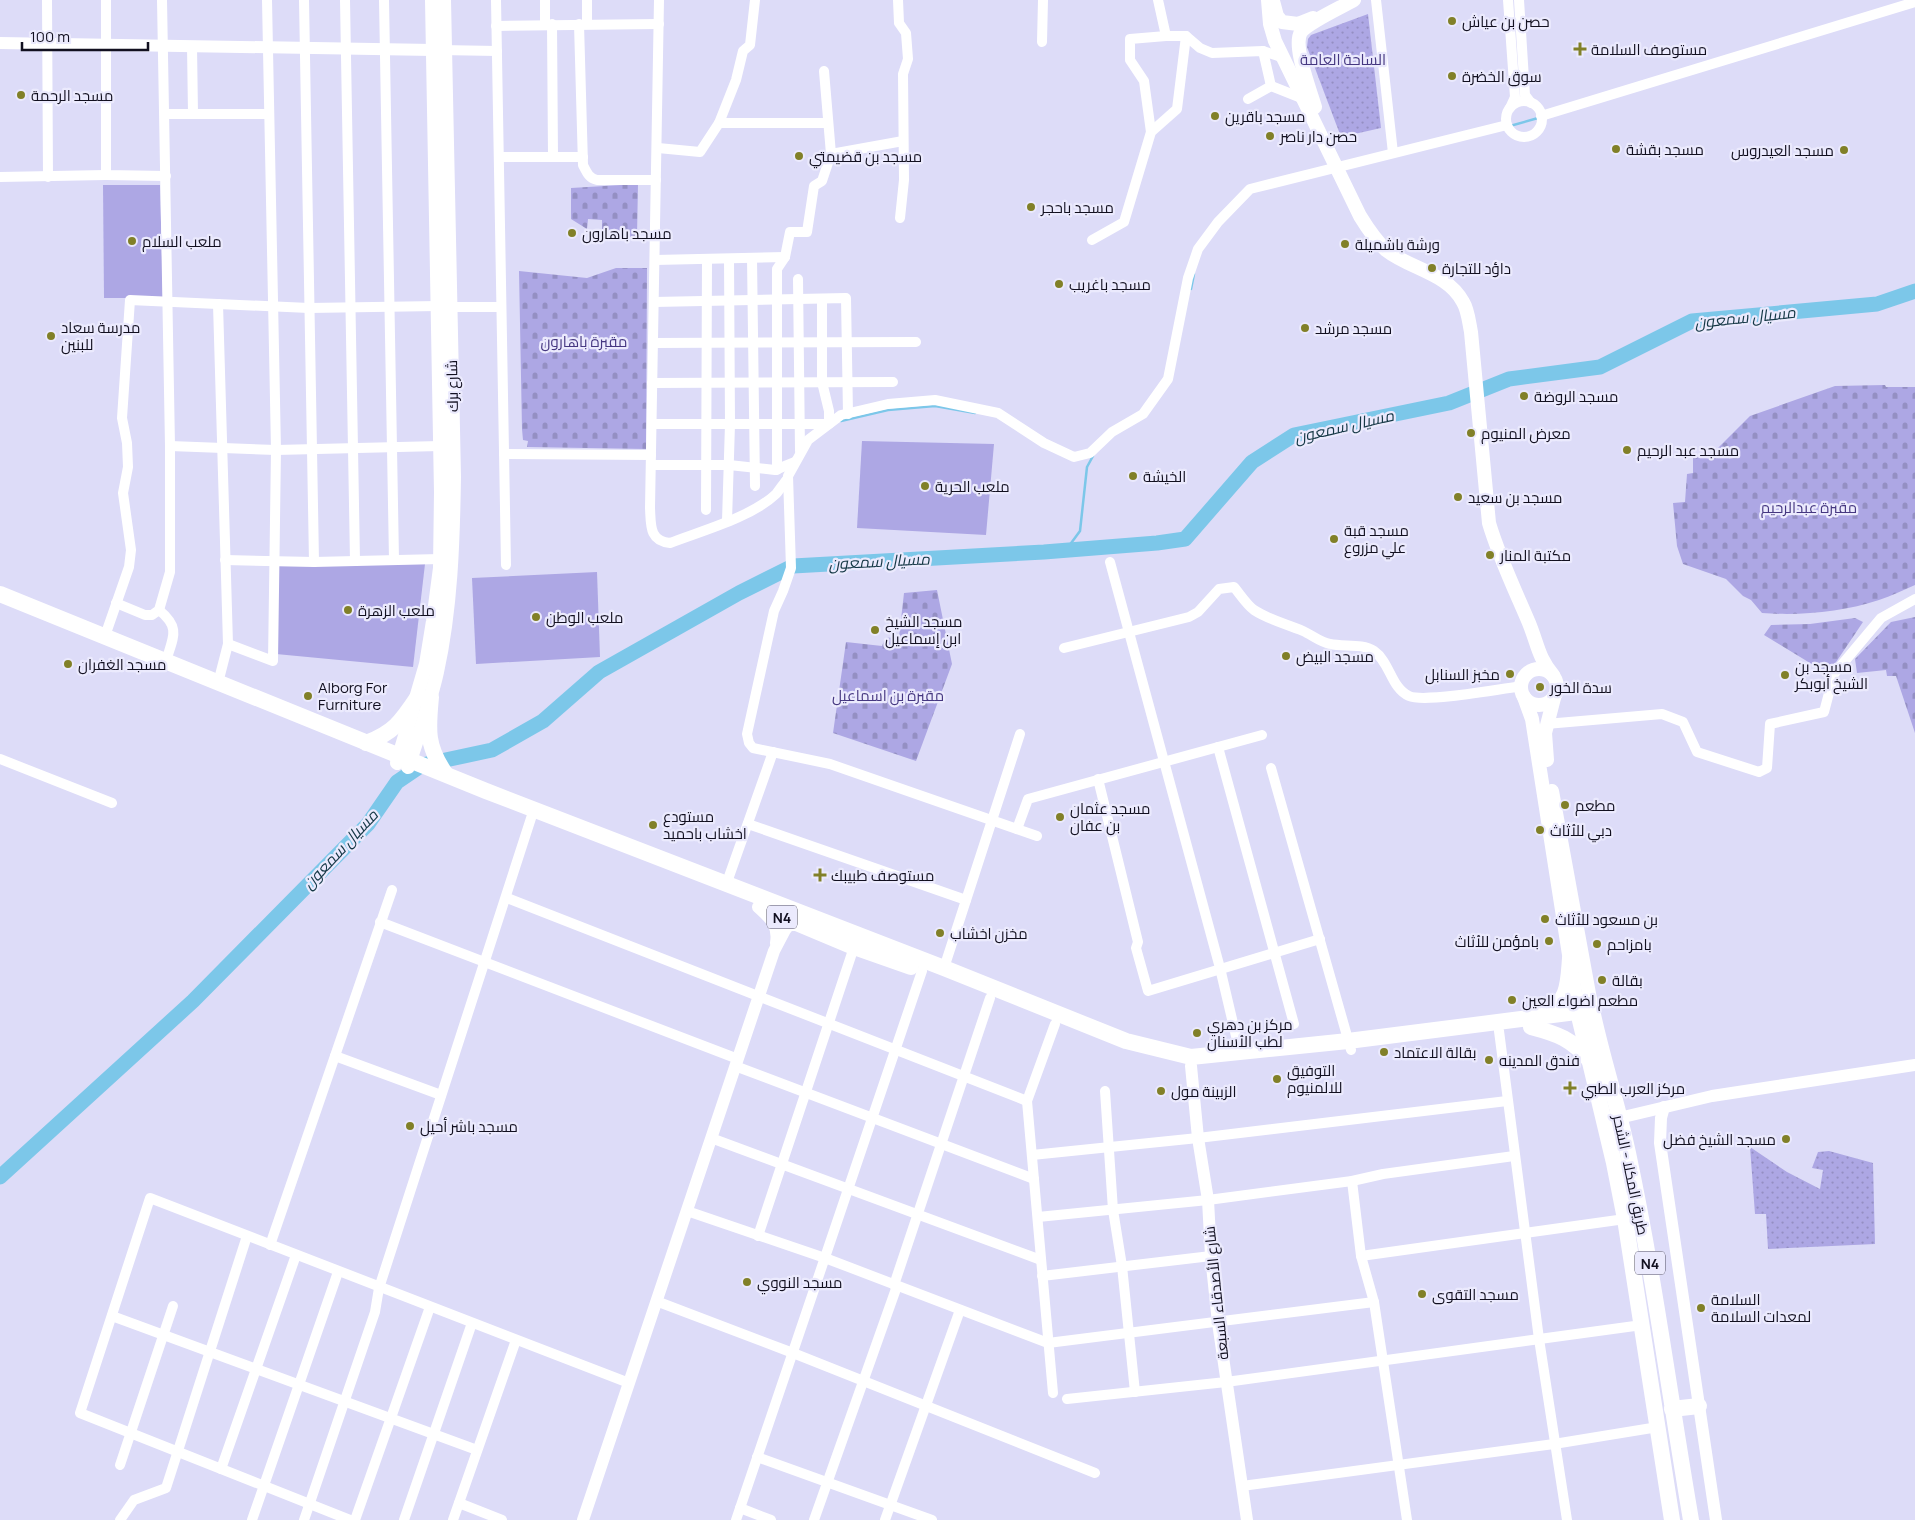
<svg xmlns="http://www.w3.org/2000/svg" width="1915" height="1520" font-family="Manrope,Cairo,sans-serif">
<defs>
<pattern id="green-dots" width="8" height="8" patternUnits="userSpaceOnUse" patternTransform="scale(1.25)"><rect width="8" height="8" fill="#ada7e4"/><path d="M2 2h.1M6 6h.1" fill="none" stroke="#948fc3" stroke-width="1.8" stroke-linecap="round"/></pattern>
<pattern id="cemetery-stones" width="16" height="16" patternUnits="userSpaceOnUse" patternTransform="scale(1.25)"><rect width="16" height="16" fill="#ada7e4"/><path d="M2 7V4a2 2 0 0 1 4 0v3zM10 15v-3a2 2 0 0 1 4 0v3z" fill="#948fc3"/></pattern>
</defs>
<rect width="100%" height="100%" fill="#dddcf8"/>
<g fill="url(#green-dots)">
<path d="M1368 14 1381 128 1341 137 1307 47 1308 39 1311 35Z"/>
<path d="M1750 1147 1787 1172 1820 1189 1823 1170 1812 1168 1818 1152 1829 1151 1873 1163 1875 1244 1768 1249 1766 1214H1755Z"/>
</g>
<g fill="url(#cemetery-stones)">
<path d="M638 184 637 236 602 240V220L588 219 587 229 571 219V188Z"/>
<path d="M616 268H647L646 449 527 447 528 441 523 440 522 429 519 271 587 278Z"/>
<path d="M1885 385 1886 387H1915V585C1903 590 1891 596 1879 600 1843 612 1800 616 1762 613L1751 600 1743 596 1726 579 1683 564 1677 546 1673 503 1685 502 1687 474 1693 473V458L1711 455 1750 416 1835 386Z"/>
<path d="M937 590 952 664 916 761 833 733 846 642 882 646 885 638 899 637 904 593Z"/>
<path d="M1915 617V733L1896 676H1887L1886 670 1857 673 1855 659 1891 622Z"/>
<path d="M1855 618 1863 622 1828 674 1764 635 1771 625 1810 624Z"/>
</g>
<g fill="#ada7e4">
<path d="M103 185H160L163 298H104Z"/>
<path d="M862 441 994 444 986 535 857 528Z"/>
<path d="M425 564 413 667 276 654 277 565Z"/>
<path d="M597 572 600 657 476 664 472 578Z"/>
</g>
<g fill="none" stroke-linecap="round" stroke-linejoin="round">
<g stroke="#7cc7e9" stroke-width="2.5">
<path d="M1510 126 1538 118"/>
<path d="M1191 289 1194 274"/>
<path d="M841 421 888 410 935 406 975 413"/>
<path d="M1066 550 1080 531 1087 467 1093 456"/>
</g>
<path stroke="#7cc7e9" stroke-width="15" d="M0 1177 193 1001 368 824 397 782 422 765 492 750 543 721 599 672 739 593 793 566 1044 552 1157 543 1185 539 1252 462 1294 435 1449 403 1509 379 1600 367 1692 321 1877 304 1915 291"/>
<g stroke="#fff" stroke-width="10">
<path d="M47 0 48 177"/>
<path d="M106 0V175L166 176"/>
<path d="M304 0 314 562"/>
<path d="M345 0 355 561"/>
<path d="M384 0 394 560"/>
<path d="M496 0 506 565"/>
<path d="M545 0V24"/>
<path d="M659 0 650 508C651 525 649 541 670 543 701 531 752 517 776 494 780 489 784 483 788 478"/>
<path d="M898 0 899 23 906 33 908 59 903 74 904 180 900 218"/>
<path d="M1158 0 1166 36H1186L1200 48 1212 53 1263 51 1284 58"/>
<path d="M1376 0 1393 153"/>
<path d="M1508 0 1515 97 1510 108"/>
<path d="M1519 0 1525 95 1531 103"/>
<path d="M552 24 553 157"/>
<path d="M579 24 583 165C587 173 589 178 597 180H656"/>
<path d="M587 24V0"/>
<path d="M496 26 659 24"/>
<path d="M1042 42 1043 0"/>
<path d="M192 46 193 114"/>
<path d="M440 50 497 51"/>
<path d="M1263 51 1271 86"/>
<path d="M824 71 831 154 903 141"/>
<path d="M1248 99 1271 86 1304 99"/>
<circle cx="1524" cy="119" r="18"/>
<path d="M165 114H269"/>
<path d="M1541 116 1915 2"/>
<path d="M719 123 736 80 743 51 750 45 755 0"/>
<path d="M1151 132 1144 81 1130 60V39L1166 36"/>
<path d="M658 148 700 152 719 123H827"/>
<path d="M499 157H583"/>
<path d="M0 177 106 175"/>
<path d="M1092 240 1124 222 1151 132 1177 109 1186 36"/>
<path d="M752 258 755 486"/>
<path d="M655 260 785 257"/>
<path d="M798 279 800 451"/>
<path d="M654 302 846 298 848 414"/>
<path d="M218 304 228 644 218 683"/>
<path d="M450 307H501"/>
<path d="M653 343 916 342"/>
<path d="M652 383 893 382"/>
<path d="M652 424H829V411L822 382V299"/>
<path d="M170 446 276 450 440 446"/>
<path d="M504 454 651 455"/>
<path d="M651 465H729L775 470 795 462"/>
<path d="M777 470V269L785 257 790 232H807L814 186 822 181 831 154"/>
<path d="M706 510 707 259"/>
<path d="M727 521 730 424 729 259"/>
<path d="M225 560 314 562 440 559"/>
<path d="M1110 562 1220 968 1240 1053"/>
<path d="M116 603 145 615H152L159 610 170 572V446L162 0"/>
<path d="M159 610C181 628 173 637 166 661"/>
<path d="M105 636 129 567 131 550 123 493 128 467 127 443 122 418 130 300 309 308 438 306"/>
<path d="M228 644 273 661 276 450 267 0"/>
<path d="M1064 648 1189 617 1198 612 1219 589 1234 587C1240 594 1246 604 1254 610 1269 620 1287 624 1303 631 1312 635 1320 642 1330 644 1344 647 1362 643 1374 651 1390 662 1391 688 1409 696 1425 703 1500 689 1522 686"/>
<path d="M1546 724 1662 714 1683 722 1697 752 1759 772 1767 768 1770 724 1824 712 1834 674 1881 618 1915 599"/>
<path d="M1218 747 1294 1024"/>
<path d="M0 759 112 803"/>
<path d="M1271 768 1351 1050"/>
<path d="M1098 779 1138 942 1136 948 1148 991 1320 939"/>
<path d="M748 824 966 900"/>
<path d="M1017 829 1028 799 1262 735"/>
<path d="M1037 836 830 764 753 748 749 743 747 734 774 611 783 591 791 568 788 476 808 440 841 415 888 404 935 400 998 413 1044 443 1074 457 1090 453 1112 432 1143 414 1168 379 1188 278 1198 249 1218 222 1250 189 1507 125"/>
<path d="M726 885 773 752"/>
<path d="M507 898 1027 1101"/>
<path d="M380 922 738 1059"/>
<path d="M944 968 1020 734"/>
<path d="M1499 1031 1539 1339 1567 1520"/>
<path d="M335 1056 441 1095"/>
<path d="M735 1066 1034 1179"/>
<path d="M1105 1091 1113 1210 1122 1266 1135 1392"/>
<path d="M711 1138 1041 1260"/>
<path d="M1032 1155 1198 1138 1507 1101"/>
<path d="M1352 1181 1361 1256 1374 1302 1407 1520"/>
<path d="M687 1211 825 1258 1048 1343 1374 1302"/>
<path d="M1038 1217 1208 1200 1352 1181 1383 1174 1514 1156"/>
<path d="M758 1236 854 947"/>
<path d="M270 1245 392 890"/>
<path d="M1361 1256 1625 1219"/>
<path d="M1042 1276 1211 1256"/>
<path d="M894 1285 990 998"/>
<path d="M656 1301 793 1353 1095 1473"/>
<path d="M112 1316 477 1450"/>
<path d="M1053 1393 1027 1101 1055 1024"/>
<path d="M1067 1399 1226 1382 1642 1325"/>
<path d="M757 1457 932 1520"/>
<path d="M120 1465 173 1306"/>
<path d="M221 1469 296 1255"/>
<path d="M1242 1486 1554 1444 1658 1427"/>
<path d="M459 1503 502 1520"/>
<path d="M740 1508 771 1520"/>
<path d="M120 1520 134 1500 166 1488 247 1236"/>
<path d="M252 1520 338 1272"/>
<path d="M304 1520 375 1312 379 1288C430 1128 483 969 534 809"/>
<path d="M350 1520 80 1413 150 1198 629 1383"/>
<path d="M355 1520 430 1307"/>
<path d="M404 1520 472 1323"/>
<path d="M453 1520 516 1340"/>
<path d="M736 1520 922 971"/>
<path d="M814 1520 897 1286"/>
<path d="M885 1520 960 1310"/>
</g>
<g stroke="#fff" stroke-width="12">
<path d="M0 43 433 50"/>
<path d="M758 907C770 918 779 925 776 943"/>
<path d="M1191 1066 1198 1138 1208 1200 1211 1256 1218 1323 1247 1520"/>
<path d="M1664 1107 1661 1118 1660 1143 1716 1520"/>
<path d="M1619 1118 1712 1096 1915 1065"/>
<path d="M583 1520 774 951 785 930 789 925H801"/>
</g>
<g stroke="#fff" stroke-width="14">
<path d="M1268 0 1270 24 1275 41 1360 216C1368 229 1375 240 1386 250 1410 269 1448 273 1463 302 1468 310 1469 322 1471 332L1489 523C1499 557 1515 590 1529 623 1538 645 1538 657 1553 675"/>
<path d="M1273 1 1277 16 1282 22 1298 24 1313 18"/>
<path d="M1315 107C1311 92 1292 46 1301 32 1309 22 1342 7 1354 0"/>
<circle cx="1539" cy="687" r="18"/>
<path d="M1524 697 1532 719 1578 1012"/>
<path d="M1547 760 1545 733 1554 698"/>
<path d="M397 763 426 664 433 621 440 568 441 492 432 0"/>
<path d="M408 767C418 736 430 704 437 672 451 608 453 542 454 477L444 0"/>
<path d="M1552 791 1592 1010"/>
</g>
<g stroke="#fff" stroke-width="16">
<path d="M0 594 486 791 944 968 1126 1041 1191 1057 1348 1041 1592 1010C1602 1058 1618 1105 1628 1153 1654 1275 1670 1398 1691 1520"/>
<path d="M431 697C428 729 426 745 445 773"/>
<path d="M366 743C393 733 401 722 417 698"/>
<path d="M792 921 854 947 911 967"/>
<path d="M1578 1012 1614 1163 1625 1219 1672 1520"/>
<path d="M1543 1014C1569 1002 1568 984 1570 958"/>
<path d="M1531 1027C1558 1034 1572 1039 1590 1061"/>
<path d="M1672 1409 1699 1406"/>
</g>
</g>
<g fill="#818028" stroke="#ebeafd" stroke-width="2">
<circle cx="1452" cy="21" r="5"/>
<path d="M1577.5 41.5h5v5h5v5h-5v5h-5v-5h-5v-5h5z"/>
<circle cx="1452" cy="76" r="5"/>
<circle cx="21" cy="95" r="5"/>
<circle cx="1215" cy="116" r="5"/>
<circle cx="1270" cy="136" r="5"/>
<circle cx="1616" cy="149" r="5"/>
<circle cx="1844" cy="150" r="5"/>
<circle cx="799" cy="156" r="5"/>
<circle cx="1031" cy="207" r="5"/>
<circle cx="572" cy="233" r="5"/>
<circle cx="132" cy="241" r="5"/>
<circle cx="1345" cy="244" r="5"/>
<circle cx="1432" cy="268" r="5"/>
<circle cx="1059" cy="284" r="5"/>
<circle cx="1305" cy="328" r="5"/>
<circle cx="51" cy="336" r="5"/>
<circle cx="1524" cy="396" r="5"/>
<circle cx="1471" cy="433" r="5"/>
<circle cx="1627" cy="450" r="5"/>
<circle cx="1133" cy="476" r="5"/>
<circle cx="925" cy="486" r="5"/>
<circle cx="1458" cy="497" r="5"/>
<circle cx="1334" cy="539" r="5"/>
<circle cx="1490" cy="555" r="5"/>
<circle cx="348" cy="610" r="5"/>
<circle cx="536" cy="617" r="5"/>
<circle cx="875" cy="630" r="5"/>
<circle cx="1286" cy="656" r="5"/>
<circle cx="68" cy="664" r="5"/>
<circle cx="1510" cy="674" r="5"/>
<circle cx="1785" cy="675" r="5"/>
<circle cx="1540" cy="687" r="5"/>
<circle cx="308" cy="696" r="5"/>
<circle cx="1565" cy="805" r="5"/>
<circle cx="1060" cy="817" r="5"/>
<circle cx="653" cy="825" r="5"/>
<circle cx="1540" cy="830" r="5"/>
<path d="M817.5 867.5h5v5h5v5h-5v5h-5v-5h-5v-5h5z"/>
<circle cx="1545" cy="919" r="5"/>
<circle cx="940" cy="933" r="5"/>
<circle cx="1549" cy="941" r="5"/>
<circle cx="1597" cy="944" r="5"/>
<circle cx="1602" cy="980" r="5"/>
<circle cx="1512" cy="1000" r="5"/>
<circle cx="1197" cy="1033" r="5"/>
<circle cx="1384" cy="1052" r="5"/>
<circle cx="1489" cy="1060" r="5"/>
<circle cx="1277" cy="1079" r="5"/>
<path d="M1567.5 1080.5h5v5h5v5h-5v5h-5v-5h-5v-5h5z"/>
<circle cx="1161" cy="1091" r="5"/>
<circle cx="410" cy="1126" r="5"/>
<circle cx="1786" cy="1139" r="5"/>
<circle cx="747" cy="1282" r="5"/>
<circle cx="1422" cy="1294" r="5"/>
<circle cx="1701" cy="1308" r="5"/>
</g>
<g text-anchor="middle" dominant-baseline="central" stroke-width="4.5" stroke-linejoin="round" paint-order="stroke">
<g fill="#ebeafd" stroke="#535162" stroke-width="1">
<rect x="767" y="905.5" width="30" height="23" rx="4"/>
<rect x="1635" y="1251.5" width="30" height="23" rx="4"/>
</g>
<g font-size="14" font-weight="bold" fill="#121020">
<text x="782" y="917">N4</text>
<text x="1650" y="1263">N4</text>
</g>
<g font-size="15" fill="#121020" stroke="#ebeafd" text-anchor="start">
<text x="1462" y="21">حصن بن عياش</text>
<text x="1591" y="49">مستوصف السلامة</text>
<text x="1462" y="76">سوق الخضرة</text>
<text x="31" y="95">مسجد الرحمة</text>
<text x="1225" y="116">مسجد باقرين</text>
<text x="1280" y="136">حصن دار ناصر</text>
<text x="1626" y="149">مسجد بقشة</text>
<text x="1834" y="150" text-anchor="end">مسجد العيدروس</text>
<text x="809" y="156">مسجد بن قضيمتي</text>
<text x="1041" y="207">مسجد باحجر</text>
<text x="582" y="233">مسجد باهارون</text>
<text x="142" y="241">ملعب السلام</text>
<text x="1355" y="244">ورشة باشميلة</text>
<text x="1442" y="268">داؤد للتجارة</text>
<text x="1069" y="284">مسجد باغريب</text>
<text x="61" y="327">مدرسة سعاد<tspan x="61" dy="17">للبنين</tspan></text>
<text x="1315" y="328">مسجد مرشد</text>
<text x="1534" y="396">مسجد الروضة</text>
<text x="1481" y="433">معرض المنيوم</text>
<text x="1637" y="450">مسجد عبد الرحيم</text>
<text x="1143" y="476">الخيشة</text>
<text x="935" y="486">ملعب الحرية</text>
<text x="1468" y="497">مسجد بن سعيد</text>
<text x="1344" y="530">مسجد قبة<tspan x="1344" dy="17">علي مزروع</tspan></text>
<text x="1500" y="555">مكتبة المنار</text>
<text x="358" y="610">ملعب الزهرة</text>
<text x="546" y="617">ملعب الوطن</text>
<text x="885" y="621">مسجد الشيخ<tspan x="885" dy="17">ابن إسماعيل</tspan></text>
<text x="1296" y="656">مسجد البيض</text>
<text x="78" y="664">مسجد الغفران</text>
<text x="1795" y="666">مسجد بن<tspan x="1795" dy="17">الشيخ أبوبكر</tspan></text>
<text x="1500" y="674" text-anchor="end">مخبز السنابل</text>
<text x="318" y="687">Alborg For<tspan x="318" dy="17">Furniture</tspan></text>
<text x="1550" y="687">سدة الخور</text>
<text x="1575" y="805">مطعم</text>
<text x="1070" y="808">مسجد عثمان<tspan x="1070" dy="17">بن عفان</tspan></text>
<text x="663" y="816">مستودع<tspan x="663" dy="17">اخشاب باحميد</tspan></text>
<text x="1550" y="830">دبي للأثاث</text>
<text x="831" y="875">مستوصف طبيبك</text>
<text x="1555" y="919">بن مسعود للأثاث</text>
<text x="950" y="933">مخزن اخشاب</text>
<text x="1539" y="941" text-anchor="end">بامؤمن للأثاث</text>
<text x="1607" y="944">بامزاحم</text>
<text x="1612" y="980">بقالة</text>
<text x="1522" y="1000">مطعم اضواء العين</text>
<text x="1207" y="1024">مركز بن دهري<tspan x="1207" dy="17">لطب الأسنان</tspan></text>
<text x="1394" y="1052">بقالة الاعتماد</text>
<text x="1499" y="1060">فندق المدينه</text>
<text x="1287" y="1070">التوفيق<tspan x="1287" dy="17">للالمنيوم</tspan></text>
<text x="1581" y="1088">مركز العرب الطبي</text>
<text x="1171" y="1091">الزبينة مول</text>
<text x="420" y="1126">مسجد باشر أحيل</text>
<text x="1776" y="1139" text-anchor="end">مسجد الشيخ فضل</text>
<text x="757" y="1282">مسجد النووي</text>
<text x="1432" y="1294">مسجد التقوى</text>
<text x="1711" y="1299">السلامة<tspan x="1711" dy="17">لمعدات السلامة</tspan></text>
</g>
<g font-size="15" fill="#453780" stroke="#ebeafd">
<text x="1343" y="59">الساحة العامة</text>
<text x="584" y="341">مقبرة باهارون</text>
<text x="1809" y="507">مقبرة عبدالرحيم</text>
<text x="888" y="695">مقبرة بن اسماعيل</text>
</g>
<g font-size="15" fill="#121020" stroke="#ebeafd">
<text transform="translate(452 386) rotate(-91)">شارع برك</text>
<text transform="translate(1631 1175) rotate(78)">طريق المكلا - الشحر</text>
<text transform="translate(1216 1293) rotate(-96)">شارع الأصدقاء السبعة</text>
</g>
<g font-size="16" font-style="italic" fill="#143745" stroke="#ebeafd">
<text transform="translate(1745 317) rotate(-6)">مسيال سمعون</text>
<text transform="translate(1344 426) rotate(-13)">مسيال سمعون</text>
<text transform="translate(879 561) rotate(-3)">مسيال سمعون</text>
<text transform="translate(340 849) rotate(-47)">مسيال سمعون</text>
</g>
</g>
<path d="M22 42v8h126v-8" fill="none" stroke="#121020" stroke-width="2.5"/>
<text x="30" y="42" font-size="15" fill="#121020" stroke="#ebeafd" stroke-width="4" paint-order="stroke">100 m</text>
</svg>
